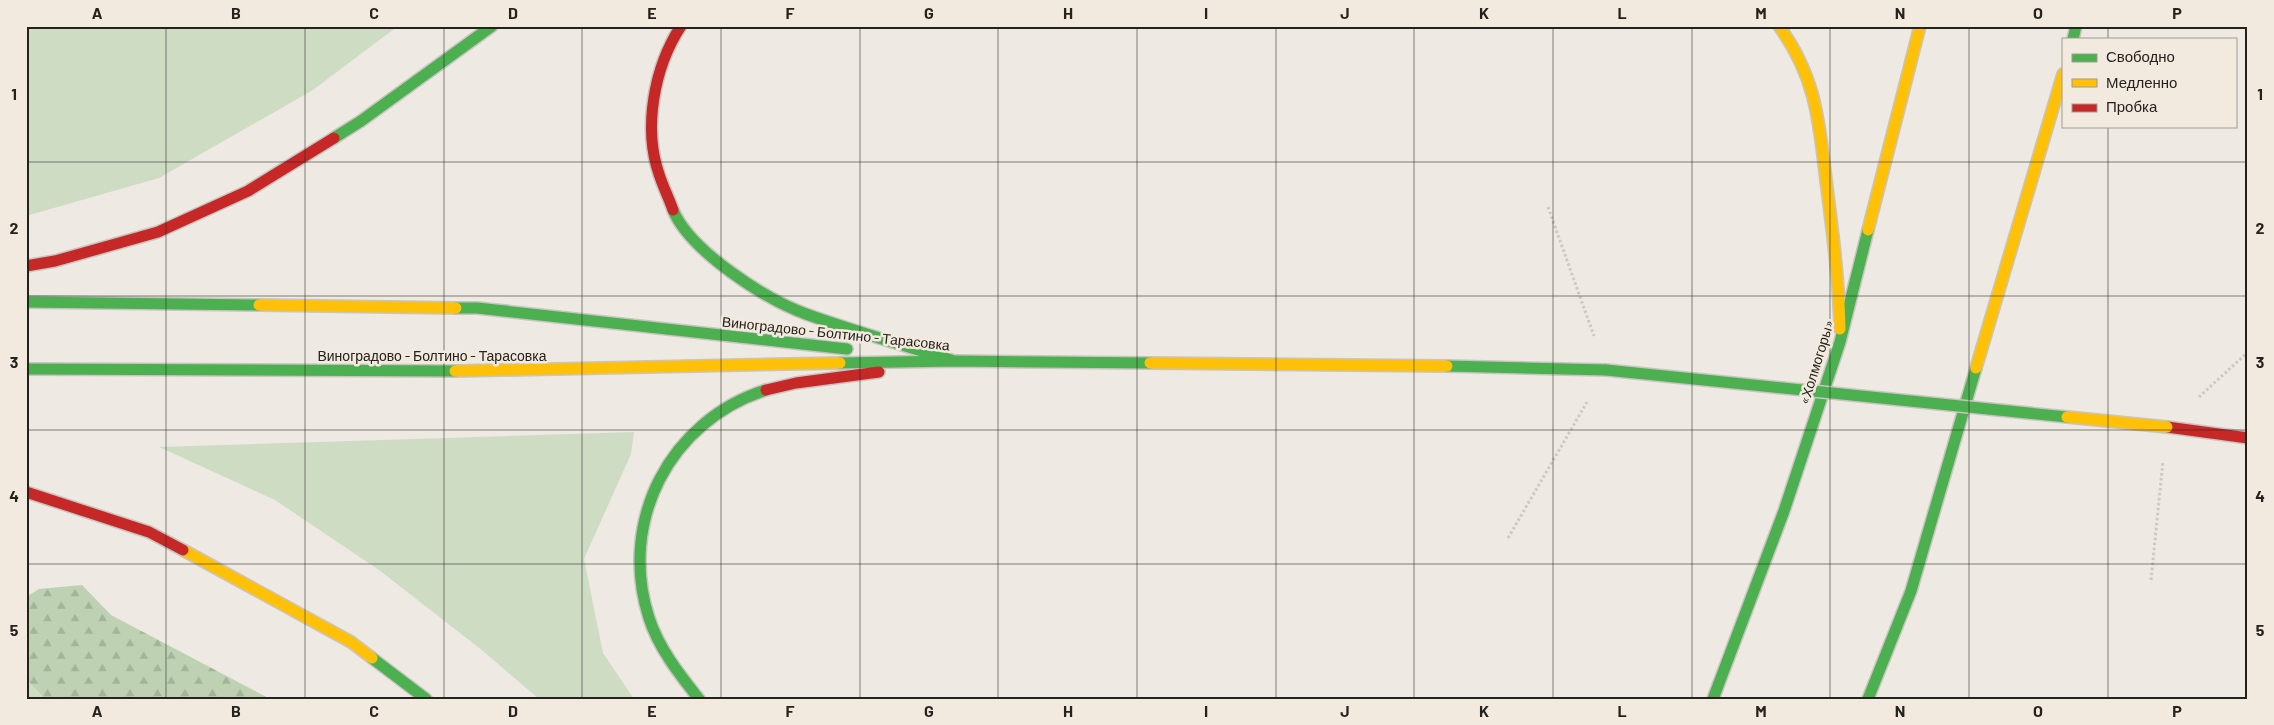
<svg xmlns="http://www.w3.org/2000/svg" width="2274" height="725" font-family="Barlow,sans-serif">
<defs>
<pattern id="forest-firs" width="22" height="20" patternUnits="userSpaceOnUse" patternTransform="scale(1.25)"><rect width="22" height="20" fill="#bed2b3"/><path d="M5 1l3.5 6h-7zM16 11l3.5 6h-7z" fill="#a3b49a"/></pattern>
</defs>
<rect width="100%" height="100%" fill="#eee9e2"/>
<g fill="#cedcc4">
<path d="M26 26H398L313 90 159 178 26 216Z"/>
<path d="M634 432 631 454 584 559 603 653 634 699H539L483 651 379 570 275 500 159 447Z"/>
<path d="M26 679 45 699H26Z"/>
</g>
<path fill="url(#forest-firs)" d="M82 585 111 615 270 699H45L26 679V597L39 589Z"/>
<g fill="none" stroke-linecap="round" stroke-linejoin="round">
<defs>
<g id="fast">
<path d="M2073 39 2076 26"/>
<path d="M334 138 361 121 492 26"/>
<path d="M673 210C690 251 765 299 806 314 853 331 903 345 951 360"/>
<path d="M26 302 259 305"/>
<path d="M456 308H477L847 349"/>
<path d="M840 363 955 361 1150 363"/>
<path d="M1447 366 1606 370"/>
<path d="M26 369 455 371"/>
<path d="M372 658 426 699"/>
<path d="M699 699C680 675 659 649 649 618 618 522 669 421 766 390"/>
<path d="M1713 699 1784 511 1840 342 1868 230"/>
<path d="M1868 699 1911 591 1976 368"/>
</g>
<g id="slow">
<path d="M1779 26C1818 80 1819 125 1827 188 1833 235 1839 282 1840 329"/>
<path d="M1868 230 1920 26"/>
<path d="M259 305 456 308"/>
<path d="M1150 363 1447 366"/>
<path d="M1976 368 2063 74"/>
<path d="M455 371 840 363"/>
<path d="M183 550 351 642 372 658"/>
</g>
<g id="jam">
<path d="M673 210C669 198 663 187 659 174 643 128 654 67 681 26"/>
<path d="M26 266 55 261 158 232 248 191 334 138"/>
<path d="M766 390 796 383 879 372"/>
<path d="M2167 427 2248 438"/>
<path d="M26 492 149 532 183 550"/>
</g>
</defs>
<use href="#fast" stroke="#c8c5c0" stroke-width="14"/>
<use href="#slow" stroke="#c8c5c0" stroke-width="14"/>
<use href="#jam" stroke="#c8c5c0" stroke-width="14"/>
<g stroke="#cac9c6" stroke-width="3" stroke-dasharray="2.5 2.5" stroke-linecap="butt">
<path d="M1548 207 1594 336"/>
<path d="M2199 397 2248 352"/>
<path d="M1508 538 1587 402"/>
<path d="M2151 580 2163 461"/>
</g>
<use href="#fast" stroke="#4caf50" stroke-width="11"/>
<use href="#slow" stroke="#ffc107" stroke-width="11"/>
<use href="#jam" stroke="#c62828" stroke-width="11"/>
<defs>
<path id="fast-bridge" d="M1606 370 2067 417"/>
<path id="slow-bridge" d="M2067 417 2167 427"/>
</defs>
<use href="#fast-bridge" stroke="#c8c5c0" stroke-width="14" stroke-linecap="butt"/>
<use href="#slow-bridge" stroke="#c8c5c0" stroke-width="14" stroke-linecap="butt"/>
<use href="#fast-bridge" stroke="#4caf50" stroke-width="11"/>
<use href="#slow-bridge" stroke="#ffc107" stroke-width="11"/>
</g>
<path fill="none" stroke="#24221d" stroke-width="1" stroke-opacity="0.55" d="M166 26V699M305 26V699M444 26V699M582 26V699M721 26V699M860 26V699M998 26V699M1137 26V699M1276 26V699M1414 26V699M1553 26V699M1692 26V699M1830 26V699M1969 26V699M2108 26V39M2108 126V699M26 162H2248M26 296H2248M26 430H2248M26 564H2248"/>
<g text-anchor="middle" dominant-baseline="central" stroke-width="5" stroke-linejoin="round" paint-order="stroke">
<g font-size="14" fill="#24221d" stroke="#f2eade">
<text transform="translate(836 333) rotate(6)">Виноградово - Болтино - Тарасовка</text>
<text x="432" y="355">Виноградово - Болтино - Тарасовка</text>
<text transform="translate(1816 362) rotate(-73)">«Холмогоры»</text>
</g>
</g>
<rect width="2274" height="725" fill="none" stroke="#f2eade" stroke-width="55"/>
<rect x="2062" y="38" width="175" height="90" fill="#f2eade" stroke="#a09a91"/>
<rect x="2072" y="54" width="25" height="8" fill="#4caf50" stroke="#a09a91"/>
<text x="2106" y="62" font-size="15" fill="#24221d">Свободно</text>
<rect x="2072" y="79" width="25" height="8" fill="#ffc107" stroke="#a09a91"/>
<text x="2106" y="88" font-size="15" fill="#24221d">Медленно</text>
<rect x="2072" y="104" width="25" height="8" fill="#c62828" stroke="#a09a91"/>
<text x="2106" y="112" font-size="15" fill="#24221d">Пробка</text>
<rect x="28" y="28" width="2218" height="670" fill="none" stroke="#24221d" stroke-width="2"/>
<g font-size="16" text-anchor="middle" font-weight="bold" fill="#24221d">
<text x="97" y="19">A</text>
<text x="236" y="19">B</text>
<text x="374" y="19">C</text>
<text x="513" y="19">D</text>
<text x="652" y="19">E</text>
<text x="790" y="19">F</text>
<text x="929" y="19">G</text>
<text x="1068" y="19">H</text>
<text x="1206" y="19">I</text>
<text x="1345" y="19">J</text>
<text x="1484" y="19">K</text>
<text x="1622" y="19">L</text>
<text x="1761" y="19">M</text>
<text x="1900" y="19">N</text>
<text x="2038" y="19">O</text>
<text x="2177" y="19">P</text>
<text x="14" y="100">1</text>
<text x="2260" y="100">1</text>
<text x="14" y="234">2</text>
<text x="2260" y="234">2</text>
<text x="14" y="368">3</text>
<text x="2260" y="368">3</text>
<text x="14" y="502">4</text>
<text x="2260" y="502">4</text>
<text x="14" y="636">5</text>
<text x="2260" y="636">5</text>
<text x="97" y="717">A</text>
<text x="236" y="717">B</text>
<text x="374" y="717">C</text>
<text x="513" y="717">D</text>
<text x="652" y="717">E</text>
<text x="790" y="717">F</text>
<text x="929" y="717">G</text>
<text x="1068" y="717">H</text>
<text x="1206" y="717">I</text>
<text x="1345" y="717">J</text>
<text x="1484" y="717">K</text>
<text x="1622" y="717">L</text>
<text x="1761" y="717">M</text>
<text x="1900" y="717">N</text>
<text x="2038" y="717">O</text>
<text x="2177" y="717">P</text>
</g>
</svg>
